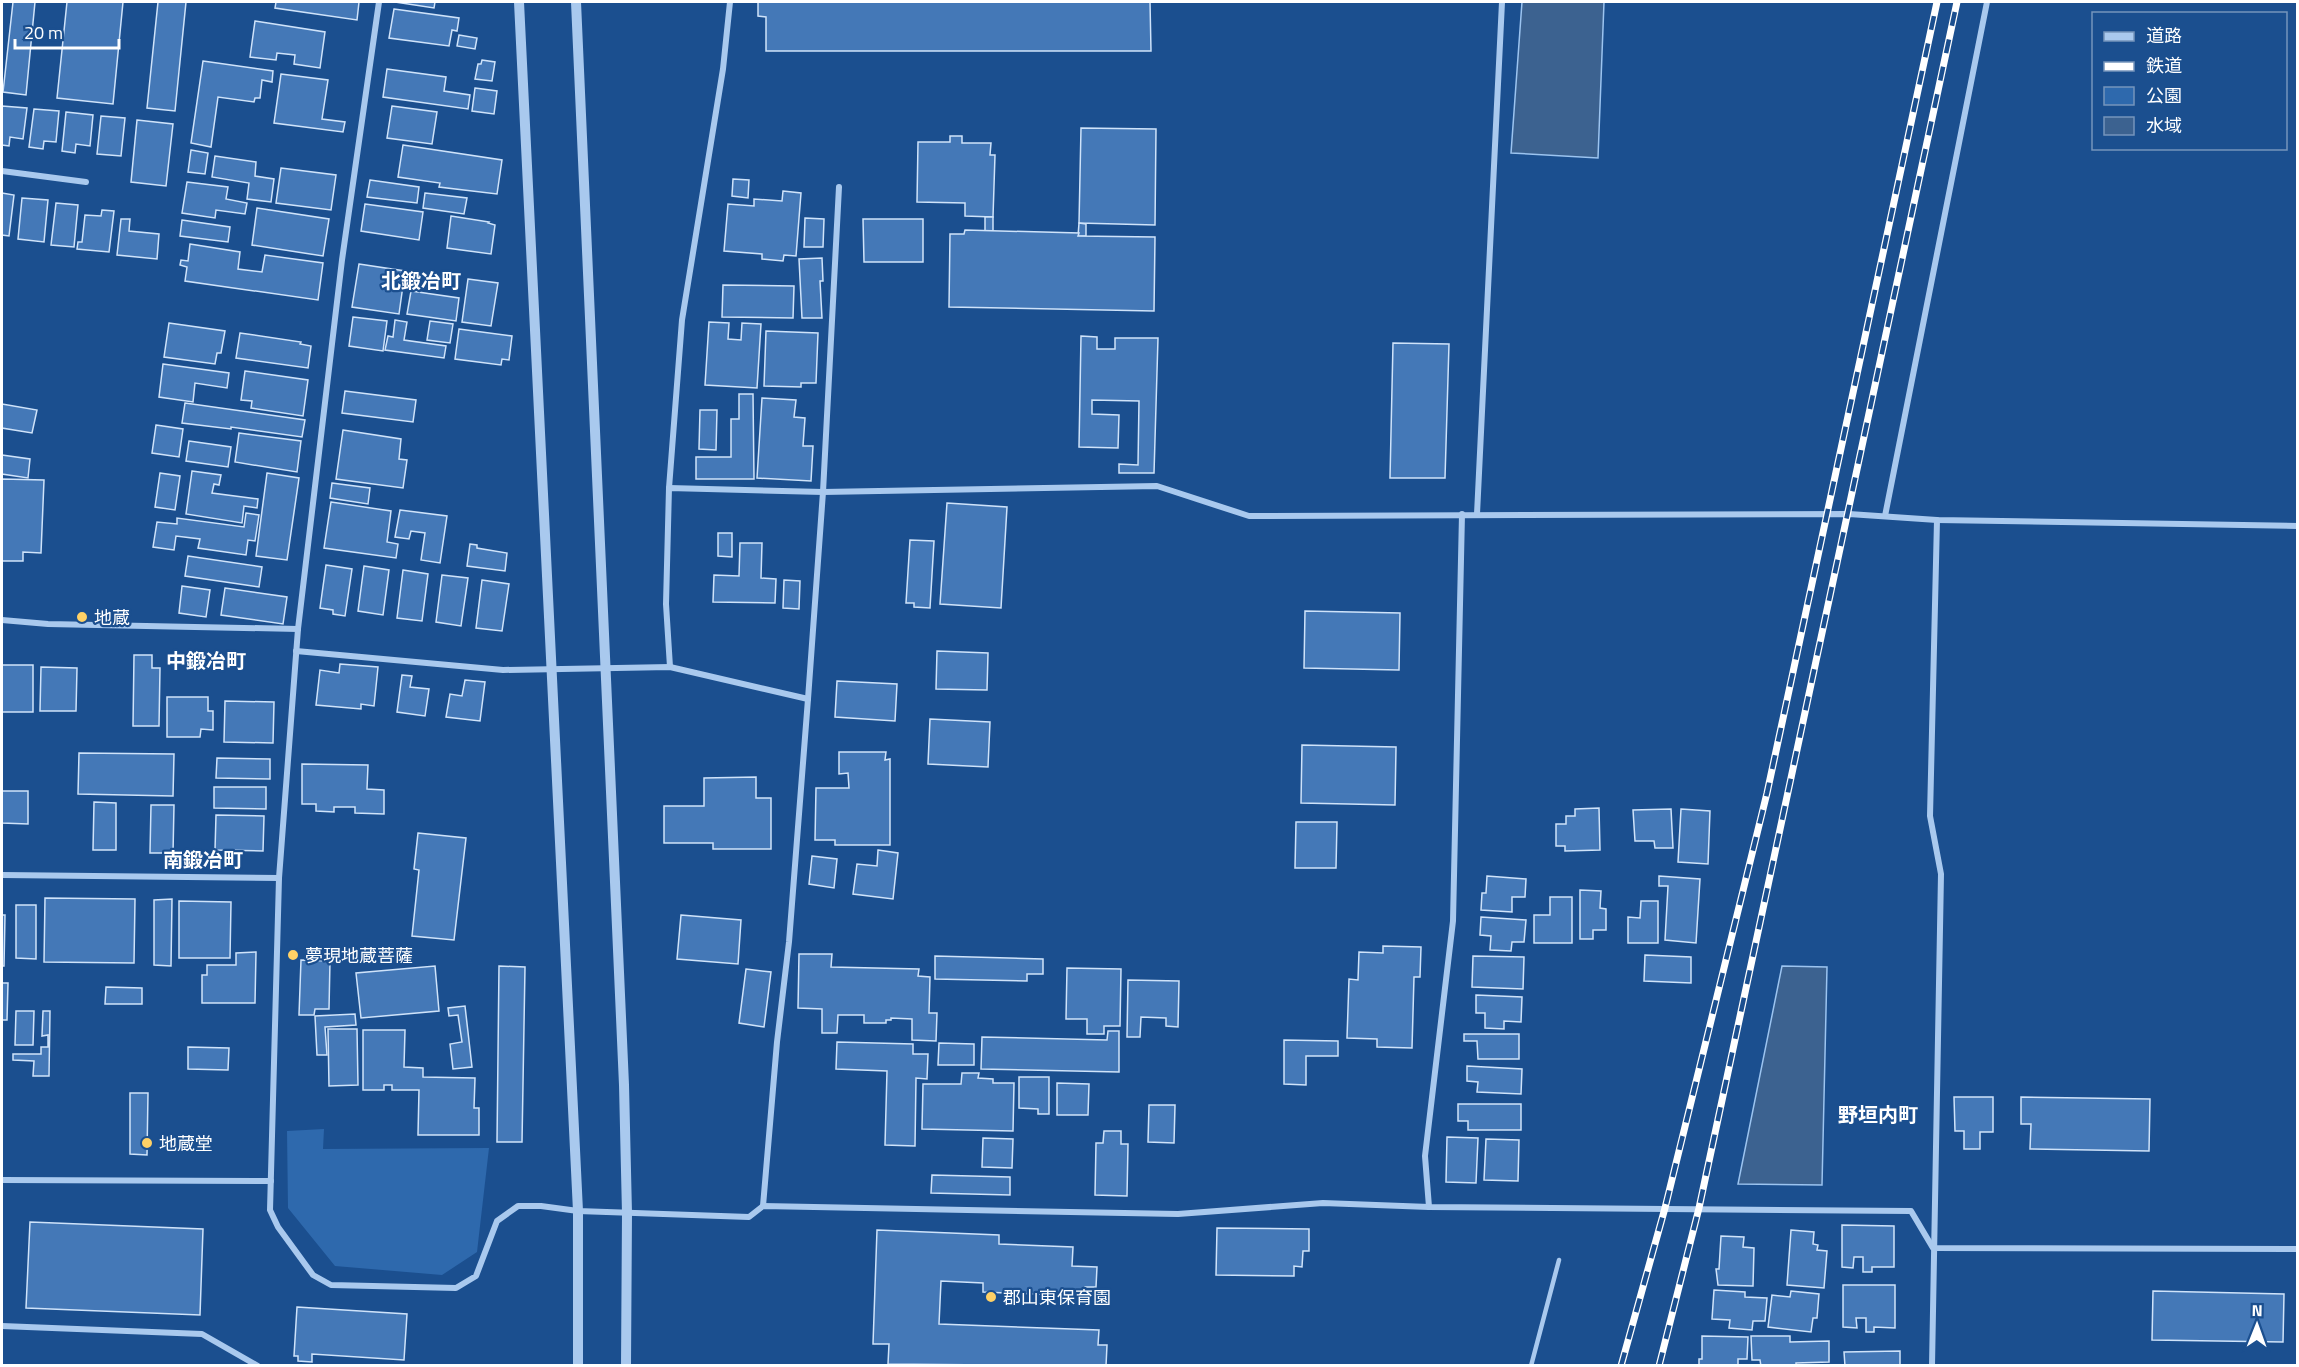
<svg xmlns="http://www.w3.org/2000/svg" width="2299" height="1367" font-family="'Titillium Web','Noto Sans JP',sans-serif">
<rect width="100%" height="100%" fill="#1b4f8f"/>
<path fill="#2e69ad" d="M324 1129 323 1149 489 1148 477 1252 442 1275 335 1266 288 1208 287 1131Z"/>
<g fill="#3c6290" stroke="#9cc4f0" stroke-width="1.5">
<path d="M1522 2H1604L1598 158 1511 153Z"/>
<path d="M1782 966 1827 967 1822 1185 1738 1184Z"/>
</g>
<g fill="#4478b7" stroke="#cfe3fa" stroke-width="1.5">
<path d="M13 2H35L26 95 3 92Z"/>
<path d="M67 2H123L113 104 57 98Z"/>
<path d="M158 2H186L175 111 147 108Z"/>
<path d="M276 2H359L357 20 275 8Z"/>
<path d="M395 2H435L434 8Z"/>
<path d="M758 2H1150L1151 51H766V17L758 16Z"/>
<path d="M394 9 459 18 457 31 452 30 449 46 389 38Z"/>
<path d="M255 21 325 32 320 68 294 64 295 55 277 53 276 60 250 57Z"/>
<path d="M459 35 477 38 475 49 457 46Z"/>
<path d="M482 60 495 62 492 81 475 79 478 64H481Z"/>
<path d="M203 61 273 71 272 82 262 80 260 98H255L254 102 218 97 211 147 191 143Z"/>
<path d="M387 69 446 77 444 91 470 95 468 109 383 97Z"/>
<path d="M281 74 328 80 322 119 345 122 343 132 274 123Z"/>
<path d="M475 88 497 91 494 114 472 111Z"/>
<path d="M2 106 27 108 23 139 10 137 9 146 2 145Z"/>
<path d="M392 106 437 112 432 144 387 138Z"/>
<path d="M34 109 59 111 56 142 44 141 43 149 29 147Z"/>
<path d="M66 112 93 115 90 146 76 144 75 153 62 151Z"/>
<path d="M101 116 125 118 121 156 97 154Z"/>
<path d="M137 120 173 124 166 186 131 182Z"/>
<path d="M1081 128 1156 129 1155 225 1079 223Z"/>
<path d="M950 136H962V143H991L990 155H995L993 217 965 216V203L917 202 918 142H950Z"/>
<path d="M403 145 502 160 497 194 439 187 440 183 398 177Z"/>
<path d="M191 150 208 153 205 174 188 172Z"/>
<path d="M215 156 256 162 255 176 274 179 271 202 247 199 249 183 212 177Z"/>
<path d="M281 168 336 175 331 210 276 203Z"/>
<path d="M733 179 749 180 748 198 732 196Z"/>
<path d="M370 180 419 187 417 203 367 197Z"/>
<path d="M187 182 228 187 226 199 247 203 245 214 216 210 215 218 182 213Z"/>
<path d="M783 191 801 193 796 256 784 255 783 261 762 259V254L724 251 728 204 754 206V199L782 201Z"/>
<path d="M2 193 14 195 9 236 2 235Z"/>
<path d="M425 193 467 198 464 214 423 208Z"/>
<path d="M22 198 48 200 44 242 18 239Z"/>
<path d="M56 203 78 205 74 247 51 245Z"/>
<path d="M365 204 423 212 419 240 361 231Z"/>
<path d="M257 208 329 219 323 256 252 245Z"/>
<path d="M102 210 114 211 109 252 77 249 78 242H82L85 215 101 216Z"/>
<path d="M451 216 489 222 488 223 495 225 491 254 447 248Z"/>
<rect x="985" y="217" width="8" height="14"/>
<path d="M805 218 824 219 823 247H804Z"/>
<path d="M121 219H130L129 231 159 234 157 259 117 255Z"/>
<path d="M863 219H923V262H864Z"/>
<path d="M182 220 230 227 228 242 180 236Z"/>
<path d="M1079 223 1086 224V236H1078Z"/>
<path d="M965 230 1079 233 1078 236 1155 237 1154 311 949 307 950 234H964Z"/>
<path d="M190 244 240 252 238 269 262 272 265 255 323 263 318 300 185 281 187 267 180 265 181 260 188 261Z"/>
<path d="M822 258 823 281H820L822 318H802L799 259Z"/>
<path d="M359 264 405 271 399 314 352 307Z"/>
<path d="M468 279 498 283 491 326 462 322Z"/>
<path d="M723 285 794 286 793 318 722 317Z"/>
<path d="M411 291 459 298 456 321 407 314Z"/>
<path d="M353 317 387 321 383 351 349 346Z"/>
<path d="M395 320 407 322 404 340 446 346 444 358 385 350 388 336 393 337Z"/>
<path d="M430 321 453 324 450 343 427 340Z"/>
<path d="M709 322 729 323 728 339 741 340 742 323 761 324 757 388 705 385Z"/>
<path d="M169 323 225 331 221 353H217L215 364 164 357Z"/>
<path d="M459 329 512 336 509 360 502 359 501 365 455 359Z"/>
<path d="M766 331 818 333 816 383H801V387L764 386Z"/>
<path d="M240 333 301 342 300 344 311 346 308 368 236 358Z"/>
<path d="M1081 336 1097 337V349H1115V338H1158L1154 473H1119V464L1138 465 1139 401 1092 400V414L1119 415 1118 448 1079 447Z"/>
<path d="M1393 343 1449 344 1445 478H1390Z"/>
<path d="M163 364 229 373 227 388 195 383 193 402 159 397Z"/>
<path d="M245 371 308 380 303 416 251 408 252 401 241 400Z"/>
<path d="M345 391 416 400 413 422 342 413Z"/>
<path d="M739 394H753L754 479H696V457H731V419H739Z"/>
<path d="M762 398 796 400 794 417 805 418 803 446H813L811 481 757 478Z"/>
<path d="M185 403 305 420 302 437 231 427V429L182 423Z"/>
<path d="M2 404 37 410 32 433 2 428Z"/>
<path d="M700 410H717L716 450 699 449Z"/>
<path d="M156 425 183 429 179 457 152 453Z"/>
<path d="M343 430 401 439 399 459 407 460 403 488 336 479Z"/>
<path d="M239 433 301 441 297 472 235 462Z"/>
<path d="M189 441 231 447 228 467 186 461Z"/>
<path d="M2 455 30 459 28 478 2 474Z"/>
<path d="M192 471 221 475 219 485 214 484 212 493 258 499 257 508 244 506 242 523 186 514Z"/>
<path d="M160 473 180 476 175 510 155 507Z"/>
<path d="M267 473 299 478 287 560 256 556Z"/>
<path d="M2 479 44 480 41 553 23 552V561H2Z"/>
<path d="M332 483 370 488 368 504 330 498Z"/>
<path d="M331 502 391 511 387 542 398 544 396 558 324 548Z"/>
<path d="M947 503 1007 507 1001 608 940 604Z"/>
<path d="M400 510 447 516 440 563 421 560 425 533 411 531 409 539 395 537Z"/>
<path d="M246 513 259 515 255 541 248 540 246 555 198 548 200 539 176 536 174 550 153 547 157 522 177 524V518L244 527Z"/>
<path d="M718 533H732V557L718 556Z"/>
<path d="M910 540 934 541 930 608 914 607V603H906Z"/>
<path d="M740 543H762L761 578 776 579 775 603 713 602 714 575 739 576Z"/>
<path d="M470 544 477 545V548L507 553 505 571 467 566Z"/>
<path d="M188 556 262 567 259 587 185 576Z"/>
<path d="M326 565 352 569 345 616 333 614V610L320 608Z"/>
<path d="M364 566 389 570 383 615 358 611Z"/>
<path d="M403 570 428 574 422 621 397 618Z"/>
<path d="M442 575 468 578 461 626 436 622Z"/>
<path d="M482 580 509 584 502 631 476 628Z"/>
<path d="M784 580 800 581 799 609 783 608Z"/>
<path d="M182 586 210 590 206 617 179 613Z"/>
<path d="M225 588 287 597 283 624 221 615Z"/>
<path d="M1305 611 1400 613 1399 670 1304 668Z"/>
<path d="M937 651 988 653 987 690 936 689Z"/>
<path d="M134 655H152V668H160L159 726H133Z"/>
<path d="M340 664 378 667 374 706 361 704V709L316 705 320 670 339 673Z"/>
<rect x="2" y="665" width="31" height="47"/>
<path d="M41 667 77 668 76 711H40Z"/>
<path d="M402 675 412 676 410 687 429 689 425 716 397 712Z"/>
<path d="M465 680 485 682 480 721 446 717 450 694 462 696Z"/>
<path d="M837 681 897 684 895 721 835 717Z"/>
<path d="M167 697H208V711H213V730L201 729 200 737H167Z"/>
<path d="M225 701 274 702 273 743 224 742Z"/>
<path d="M930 719 990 722 988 767 928 764Z"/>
<path d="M1302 745 1396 747 1395 805 1301 803Z"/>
<path d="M839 752H886L885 760 890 759V845H835V840H815L816 788H849L848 773 839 774Z"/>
<path d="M79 753 174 754 173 796 78 794Z"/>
<path d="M217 758 270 759V779L216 778Z"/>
<path d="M302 764 368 765 367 789 384 790V814L355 813V807H334V812L316 811V804H302Z"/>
<path d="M756 777V798H771V849H713V843H664V806H704V778Z"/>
<path d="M214 787H266V809L214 808Z"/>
<path d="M2 791H28V824L2 823Z"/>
<path d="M94 802 116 803V850H93Z"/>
<path d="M151 805H174L173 853H150Z"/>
<path d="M1599 808 1600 850 1565 851V846H1556V824H1566V816H1575V809Z"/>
<path d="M1671 809 1673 848H1655L1654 841H1635L1633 810Z"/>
<path d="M1681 809 1710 811 1708 864 1678 862Z"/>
<path d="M216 815 264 816 263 851 215 850Z"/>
<path d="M1296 822H1337L1336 868H1295Z"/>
<path d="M418 833 466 838 454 940 412 936 419 870 414 869Z"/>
<path d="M878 850 898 853 893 899 853 894 857 864 877 866Z"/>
<path d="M812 856 837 859 834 888 809 884Z"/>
<path d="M1487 876 1526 879 1525 897H1512V912L1481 910 1482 893H1486Z"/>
<path d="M1659 876 1700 879 1696 943 1665 940 1668 886H1659Z"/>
<path d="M1580 890 1601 891 1600 908 1606 909V930H1593V939H1580Z"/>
<path d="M1550 897H1572V943H1534V915H1550Z"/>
<path d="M45 898 135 899 134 963 44 962Z"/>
<path d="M172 899 171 966 154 965V900Z"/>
<path d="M179 901 231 902 230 958H179Z"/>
<path d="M1641 901H1658V943H1628V917L1640 918Z"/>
<path d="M16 905H36V959L16 958Z"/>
<path d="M2 915H5L4 966H2Z"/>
<path d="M681 915 741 920 738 964 677 959Z"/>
<path d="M1481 917 1526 920 1524 942H1512L1511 951 1490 950 1491 936 1480 935Z"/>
<path d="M1383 946 1421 947 1420 977H1414L1412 1048 1377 1047V1039L1347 1038 1349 979 1358 980 1359 952 1383 953Z"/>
<path d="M256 952 255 1003H202V975H207V965H236V953Z"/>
<path d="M799 954H832L831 967 919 969 918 976 930 977 929 1013H937L936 1041 912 1040V1019L891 1018V1020H886V1023H864V1015H838L837 1033H822V1009L798 1008Z"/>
<path d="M1645 955 1691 957V983L1644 981Z"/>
<path d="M935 956 1043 959V974H1027V981L935 979Z"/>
<path d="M1473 956 1524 957 1523 989 1472 987Z"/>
<path d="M301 960 330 961 329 1009H315L314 1015H299Z"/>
<path d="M435 966 439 1011 361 1018 356 973Z"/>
<path d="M499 966 525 967 522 1142H497Z"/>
<path d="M1067 968 1121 969 1120 1026H1104V1034H1087V1019H1066Z"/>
<path d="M746 969 771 972 764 1027 739 1023Z"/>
<path d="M1128 980 1179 981 1178 1027 1166 1026V1018L1141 1017 1140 1037H1127Z"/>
<path d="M2 983H8L7 1020H2Z"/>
<path d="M106 987 142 988V1004H105Z"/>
<path d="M1476 995 1522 997 1521 1022 1504 1021V1029L1485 1028V1013H1476Z"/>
<path d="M465 1006 472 1067 453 1069 450 1044 462 1042 458 1015 449 1016 448 1008Z"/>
<path d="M16 1011H34L33 1045H15Z"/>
<path d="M43 1011H50L49 1076H33L34 1061 13 1060V1054H41V1047H48V1035L42 1036Z"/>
<path d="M355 1014 356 1025 325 1027 327 1055H317L315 1016Z"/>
<path d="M328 1029H357L358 1085 329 1086Z"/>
<path d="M363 1030H405L404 1067 423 1068V1077L475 1078 474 1108H479V1135H418L419 1090H392V1085H384V1090H363Z"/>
<path d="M1108 1031H1119V1072L981 1069 982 1037 1107 1040Z"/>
<path d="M1464 1034H1519V1059H1478L1477 1041H1464Z"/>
<path d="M1284 1040 1338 1041V1056H1306V1085L1284 1084Z"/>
<path d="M837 1042 913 1044V1054H928L927 1079 916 1078 915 1146 885 1145 887 1071 836 1069Z"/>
<path d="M939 1043 974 1044V1065H938Z"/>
<path d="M188 1047 229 1048 228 1070 188 1069Z"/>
<path d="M1467 1066 1522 1069 1521 1094 1477 1092 1478 1082 1467 1081Z"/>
<path d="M962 1073H979L978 1078 993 1079V1083H1014L1013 1131 922 1129 923 1084H961Z"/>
<path d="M1019 1077H1049V1114H1038V1109L1019 1108Z"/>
<path d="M1057 1083 1089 1084 1088 1115H1057Z"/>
<path d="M130 1093H148L147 1155 130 1154Z"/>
<path d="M1954 1097H1993V1132H1980V1149H1964V1131H1955Z"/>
<path d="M2021 1097 2150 1099 2149 1151 2030 1149 2031 1124H2021Z"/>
<path d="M1458 1104H1521V1130H1468V1121H1458Z"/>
<path d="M1149 1105H1175L1174 1143 1148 1142Z"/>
<path d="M1104 1131H1121V1144H1128L1127 1196 1095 1195 1096 1143H1103Z"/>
<path d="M1447 1137 1478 1138 1476 1183 1446 1182Z"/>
<path d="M983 1138 1013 1139 1012 1168 982 1167Z"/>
<path d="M1486 1139 1519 1140 1518 1181 1484 1180Z"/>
<path d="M932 1175 1010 1177V1195L931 1193Z"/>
<path d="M30 1222 203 1229 200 1315 26 1308Z"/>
<path d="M1842 1225 1894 1226V1267H1872V1272H1863V1257H1854L1853 1268 1842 1267Z"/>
<path d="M1217 1228 1309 1229V1251H1303L1302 1267 1294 1266V1276L1216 1275Z"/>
<path d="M877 1230 999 1235V1244L1073 1247 1072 1266 1097 1267 1096 1287H1085L1084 1296 983 1292V1283L941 1281 939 1324 1099 1330 1098 1345H1107L1106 1366 888 1364 889 1344H873Z"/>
<path d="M1791 1230 1814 1232 1813 1244 1818 1245 1817 1250 1827 1251 1824 1288 1787 1285Z"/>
<path d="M1721 1236 1744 1237 1743 1247 1754 1248 1753 1286 1718 1285 1716 1269H1719Z"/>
<path d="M1843 1285H1895V1328L1874 1327V1332H1866V1318H1856L1857 1328 1843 1327Z"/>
<path d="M1714 1290 1745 1292V1297L1767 1298 1765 1321H1753L1752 1330 1729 1328 1730 1320 1712 1319Z"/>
<path d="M1791 1291 1819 1294 1817 1318H1813L1811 1332 1768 1327 1772 1295 1790 1297Z"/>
<path d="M2153 1291 2284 1294 2283 1342 2152 1340Z"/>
<path d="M297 1307 407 1314 404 1360 312 1354V1362L298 1361V1356H294Z"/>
<path d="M1702 1336 1748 1337 1747 1359H1738V1366H1699V1359H1702Z"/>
<path d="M1751 1336H1790V1342L1829 1341V1362L1796 1363V1366H1761L1760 1360H1752Z"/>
<path d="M1900 1351V1366H1845L1844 1352Z"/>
</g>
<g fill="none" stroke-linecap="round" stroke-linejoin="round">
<path stroke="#a9c9ee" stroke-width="4.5" d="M1531 1366 1559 1260"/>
<g stroke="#a9c9ee" stroke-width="6">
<path d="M379 2 342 260 298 629 279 878 270 1210 278 1227 313 1275 331 1285 456 1288 476 1276 497 1221 518 1206H541L578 1211 749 1217 763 1206 1178 1214 1323 1203 1429 1207 1911 1211 1933 1248 2298 1249"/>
<path d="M2 171 86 182"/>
<path d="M669 488 682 320 723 69 730 2"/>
<path d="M1477 514 1502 2"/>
<path d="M1885 516 1987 2"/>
<path d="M2 620 48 624 298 629"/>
<path d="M296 651 503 670 670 667 808 699"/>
<path d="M670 667 666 604 669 488 823 492 1157 486 1249 516 1849 514 1937 520 2298 526"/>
<path d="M2 875 279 878"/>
<path d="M2 1180 271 1181"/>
<path d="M763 1206 777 1042 789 942 808 699 823 492 839 187"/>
<path d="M1429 1207 1425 1156 1453 921 1462 514"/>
<path d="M2 1326 202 1334 258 1366"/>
<path d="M1932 1366 1941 874 1930 816 1937 520"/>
</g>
<g stroke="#a9c9ee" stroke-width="10">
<path d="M519 2 578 1211V1366"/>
<path d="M576 2 624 1085 627 1213 626 1366"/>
</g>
<defs>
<g id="rail">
<path d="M1621 1366 1665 1208 1767 793 1937 2"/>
<path d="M1659 1366 1699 1208 1957 2"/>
</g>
</defs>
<use href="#rail" stroke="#fff" stroke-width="7"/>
<use href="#rail" stroke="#1b4f8f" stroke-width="4.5" stroke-dasharray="14" stroke-linecap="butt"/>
</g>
<g fill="#ffd166" stroke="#1b4f8f" stroke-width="2">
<circle cx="82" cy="617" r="6"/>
<circle cx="293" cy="955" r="6"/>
<circle cx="147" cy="1143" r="6"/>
<circle cx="991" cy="1297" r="6"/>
</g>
<g text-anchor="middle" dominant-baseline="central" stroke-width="4.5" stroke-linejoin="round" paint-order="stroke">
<g font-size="18" fill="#fff" stroke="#1b4f8f" text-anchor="start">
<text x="94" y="617">地蔵</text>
<text x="305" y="955">夢現地蔵菩薩</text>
<text x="159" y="1143">地蔵堂</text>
<text x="1003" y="1297">郡山東保育園</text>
</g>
<g font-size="20" font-weight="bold" fill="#fff" stroke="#1b4f8f">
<text x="421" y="280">北鍛冶町</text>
<text x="206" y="660">中鍛冶町</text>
<text x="203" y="859">南鍛冶町</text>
<text x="1878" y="1114">野垣内町</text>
</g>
</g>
<rect width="2299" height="1367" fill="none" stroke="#ffffff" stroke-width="6"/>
<rect x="2092" y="12" width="195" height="138" fill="#1b4f8f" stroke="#7695bc" stroke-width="1.5"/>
<rect x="2104" y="32" width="30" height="9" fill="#a9c9ee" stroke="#7695bc" stroke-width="1.5"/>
<text x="2146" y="42" font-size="18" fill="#ffffff">道路</text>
<rect x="2104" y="62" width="30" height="9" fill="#ffffff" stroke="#7695bc" stroke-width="1.5"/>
<text x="2146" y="72" font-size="18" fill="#ffffff">鉄道</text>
<rect x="2104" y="87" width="30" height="18" fill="#2e69ad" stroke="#7695bc" stroke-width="1.5"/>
<text x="2146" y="102" font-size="18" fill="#ffffff">公園</text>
<rect x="2104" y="117" width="30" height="18" fill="#3c6290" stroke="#7695bc" stroke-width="1.5"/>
<text x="2146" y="132" font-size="18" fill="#ffffff">水域</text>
<g transform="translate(2257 1325) rotate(1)" stroke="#1b4f8f" stroke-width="4.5" paint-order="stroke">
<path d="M0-4.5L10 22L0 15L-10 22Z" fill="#ffffff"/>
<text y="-9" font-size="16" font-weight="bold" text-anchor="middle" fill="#ffffff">N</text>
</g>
<path d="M15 39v9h104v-9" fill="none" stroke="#ffffff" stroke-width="3"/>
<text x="24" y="39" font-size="18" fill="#ffffff" stroke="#1b4f8f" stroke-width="4.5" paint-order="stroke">20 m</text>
</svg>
